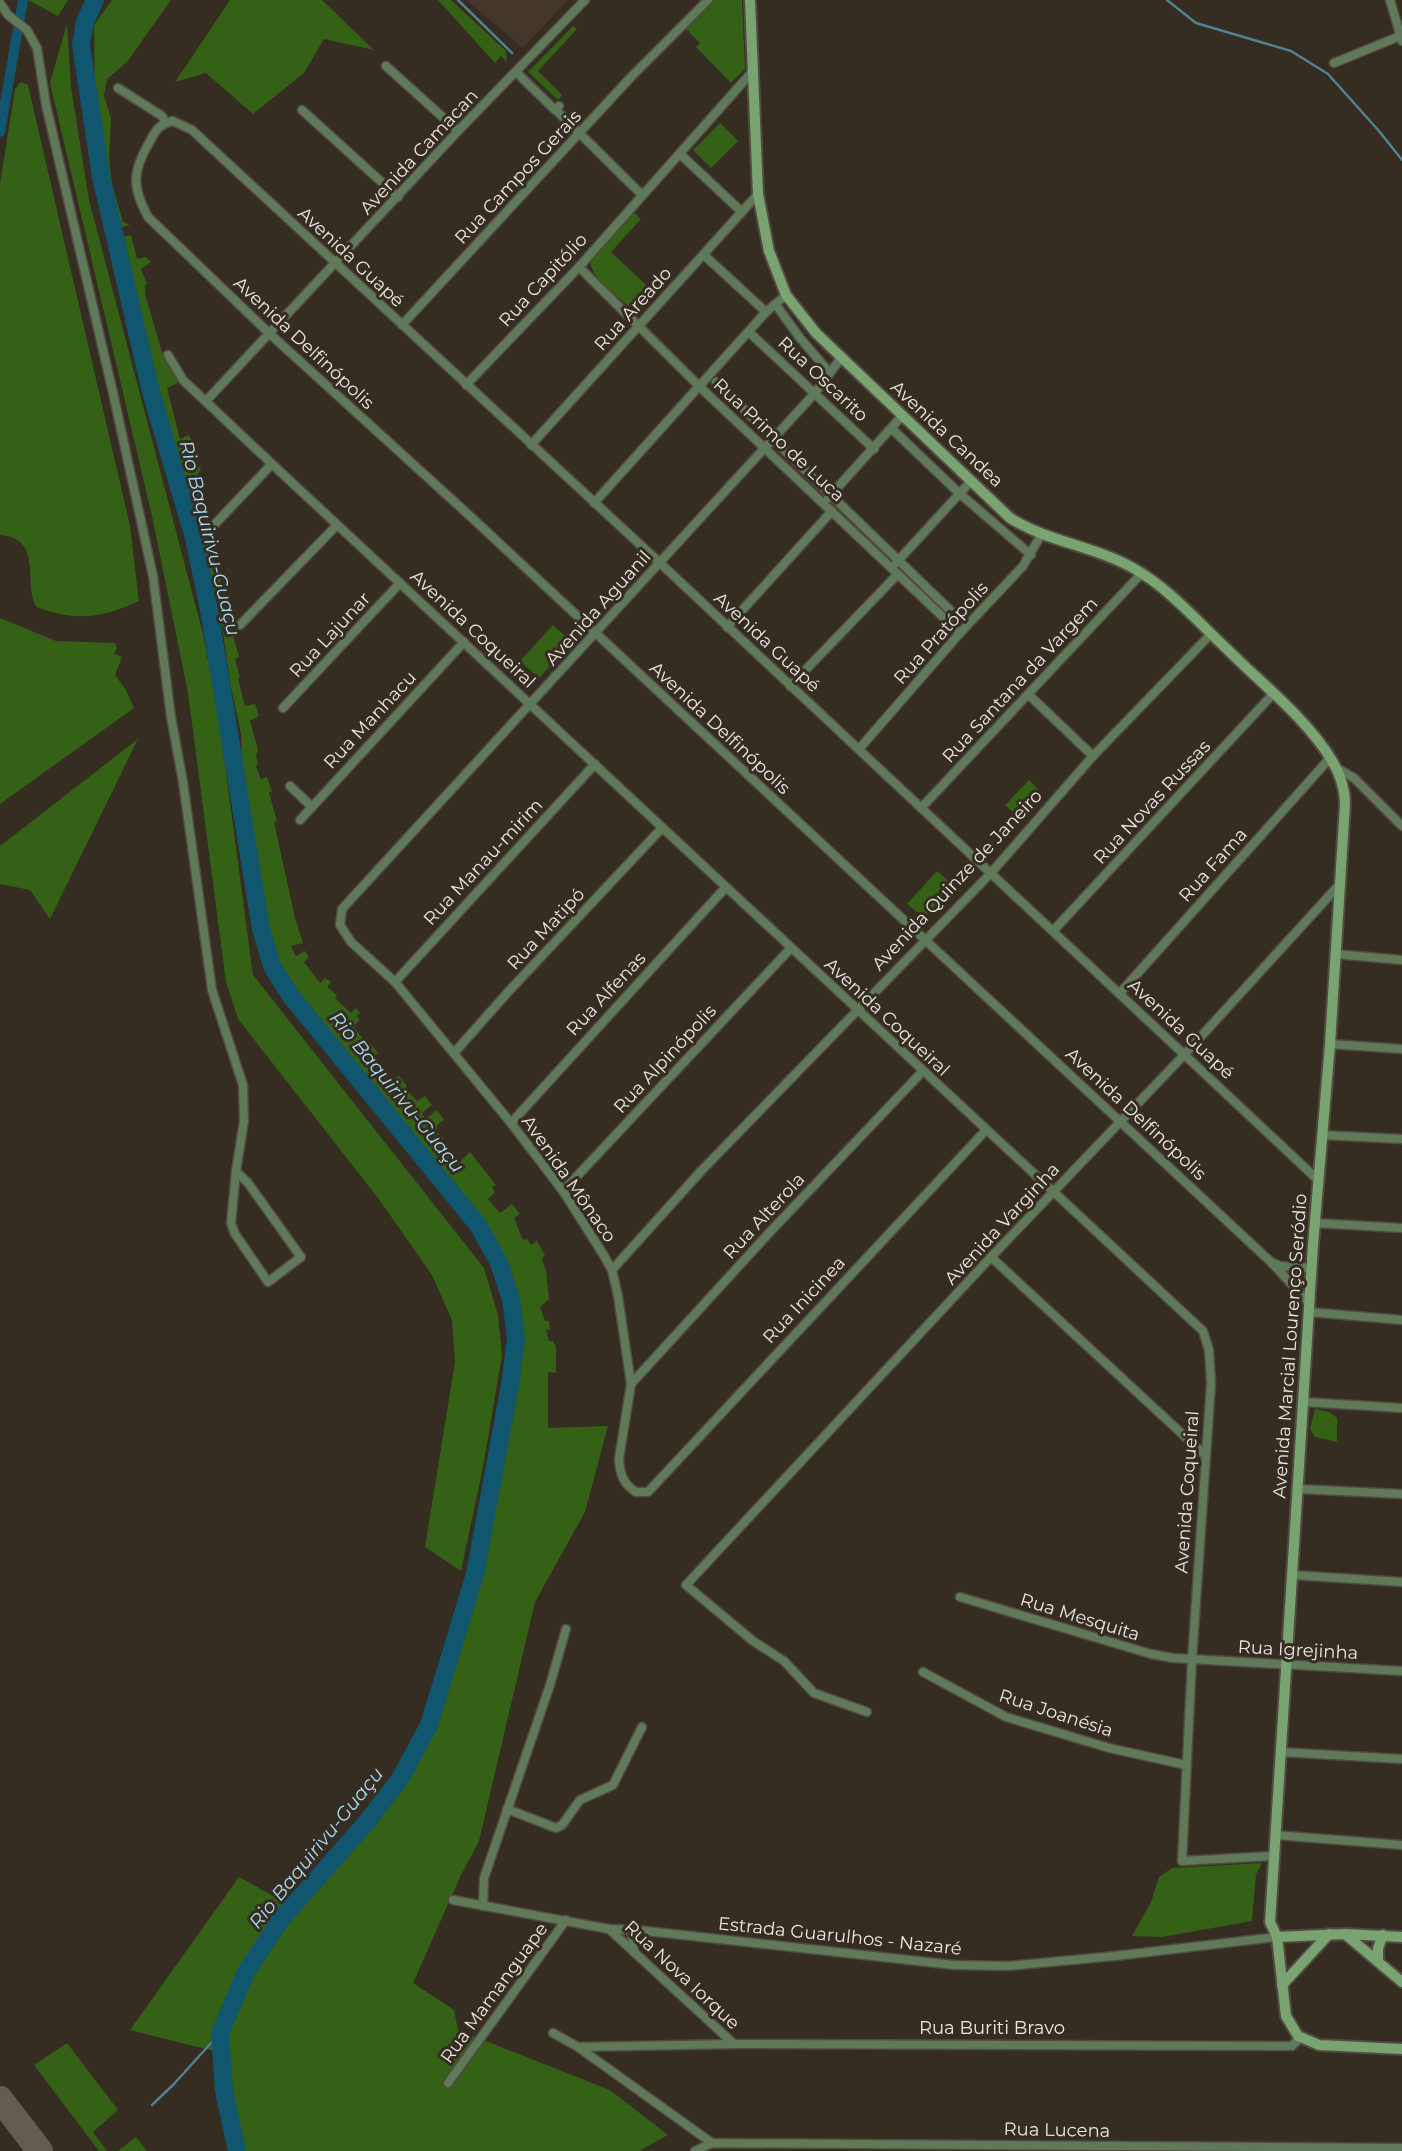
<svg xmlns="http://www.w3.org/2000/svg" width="1402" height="2151" font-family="Montserrat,sans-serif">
<rect width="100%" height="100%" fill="#352c22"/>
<path fill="#44362a" d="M466 0H568L523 48Z"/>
<g fill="#346115">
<path d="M28 0H68L58 16Z"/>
<path d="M112 0H171L127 62 107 79 104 96 111 118 109 158 112 184 123 222 130 225 116 229 95 102 94 25Z"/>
<path d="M230 0H322L374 50 324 39 304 73 253 114 206 73 175 82Z"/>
<path d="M438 0H451L506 51 507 62 501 56 495 63Z"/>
<path d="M711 0H742L745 69 731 83 696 47 700 43 685 28Z"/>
<path d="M67 24 71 87 89 200 203 634 219 720 253 975 484 1268 498 1315 502 1355 483 1467 461 1571 425 1547 455 1362 452 1320 432 1275 378 1198 238 1019 226 982 188 693 152 516 50 83Z"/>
<path d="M573 26 577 29 538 71 562 95 558 100 528 72Z"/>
<path d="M21 82 28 85 130 526 139 601C102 618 76 622 37 607 22 587 45 538 0 535V184L15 89Z"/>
<path d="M720 123 738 141 711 168 693 150Z"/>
<path d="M632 211 641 219 611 252 656 294C649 301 643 313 633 310 619 297 589 279 590 258Z"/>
<path d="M131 235 137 259 146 257 151 262 141 269 147 284 145 285V294L162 352 171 364 178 383 167 388 180 439 189 435 192 441 198 445 193 450 195 460 201 470 197 474 200 479 197 484 205 504 200 512 207 529 206 535 212 534 215 542 210 544 226 601 222 602 226 612 232 611 237 632 233 635 239 657 235 659 240 677 238 679 245 706 255 704 259 716 250 721 258 750 256 756 258 764 256 766 261 779 267 777 272 791 269 793 277 821 274 822 295 918 303 943 291 946 296 956 305 951 309 957 304 962 320 983 325 978 331 982 327 987 337 995 335 998 351 1013 356 1008 360 1013 356 1016 360 1020 353 1026 367 1044 370 1043 378 1053 368 1062 378 1073 380 1071 389 1082 399 1076 407 1086 405 1088 417 1101 425 1096 432 1105 422 1113 425 1119 437 1110 444 1120 438 1124 436 1131 444 1138 442 1139 446 1144 442 1147 458 1164 470 1152 496 1185 492 1187 495 1192 488 1199 500 1213 512 1204 520 1214 514 1218 523 1240 527 1239 531 1245 537 1241 545 1255 542 1259 546 1271 549 1299 540 1307 545 1321H549L550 1329 546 1330 549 1341H553L556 1347V1373L548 1372V1428L608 1426 585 1512 535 1602 479 1841 461 1875 413 1983 454 2010 458 2030 610 2090 668 2135 639 2151H237L224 2091 222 2053 130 2030 239 1877 293 1907 400 1779 454 1670 483 1533 512 1369H518L522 1332 516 1296 483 1222 388 1107 357 1065 324 1032 297 996 267 938 254 868 242 766 241 734 231 687 221 619 205 550 174 451 155 371 128 273 123 237Z"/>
<path d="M0 618 56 641 115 643 117 648 114 654 122 657 115 675 126 690 134 708 0 804Z"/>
<path d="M553 625 572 642 539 678 520 661Z"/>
<path d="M138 739 50 919 30 890 0 884V846Z"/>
<path d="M1029 780 1040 791 1017 816 1005 805Z"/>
<path d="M937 871 953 885 924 918 907 904Z"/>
<path d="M1315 1409 1329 1412 1337 1418V1442L1315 1437 1310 1429Z"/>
<path d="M1262 1863 1256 1875 1252 1921 1162 1937 1132 1936 1151 1902 1159 1877 1172 1868Z"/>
<path d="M67 2043 118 2110 93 2132 107 2151H99L34 2065Z"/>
<path d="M136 2137 147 2151H118Z"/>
</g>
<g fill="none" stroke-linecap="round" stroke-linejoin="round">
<g stroke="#528190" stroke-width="2.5">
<path d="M458 0 512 53"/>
<path d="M1167 0 1196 23 1291 51 1328 74 1379 131 1402 160"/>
<path d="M152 2105 173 2085 220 2033"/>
</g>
<path stroke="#10566e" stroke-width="10" d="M0 132 23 0"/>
<path stroke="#10566e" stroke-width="18" d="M95 0 85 22 81 45 101 177 151 392 194 538 209 610 261 929 272 966 290 995 478 1225 499 1263 511 1299 516 1338 510 1385 475 1574 429 1725 400 1779 366 1823 282 1918 246 1972 220 2033 224 2091 237 2151"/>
<path stroke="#645c53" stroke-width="26" d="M0 2099 40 2151"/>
<defs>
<g id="street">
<path d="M1390 0 1402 41"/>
<path d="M0 3 8 15 27 30 37 48 46 105 113 393 153 576 171 717 183 782 212 990 243 1085 244 1121 236 1171 231 1223 235 1234 268 1282 301 1257 248 1183 236 1171"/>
<path d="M1334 63 1400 36"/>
<path d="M386 66 458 131"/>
<path d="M516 72 555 110 559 106 556 110 641 194"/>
<path d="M118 88 162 116 166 123"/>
<path d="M302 110 398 197"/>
<path d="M680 154 742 212"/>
<path d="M704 255 766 312"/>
<path d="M579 267 700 387 960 633"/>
<path d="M776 305 800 338 830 373"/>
<path d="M402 325 631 77 708 0"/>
<path d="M750 333 874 449"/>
<path d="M168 355 183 380 272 464 1203 1331 1209 1350 1211 1383 1192 1660 1182 1861 1273 1856"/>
<path d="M841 358 815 393 342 909 340 925 351 942 395 982 511 1123 563 1191 603 1254 612 1270 618 1296 631 1384 619 1459C620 1474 623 1484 636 1492H648L986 1130"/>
<path d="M716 382 773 438"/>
<path d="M466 385 579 267 752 72"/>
<path d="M206 401 458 131 585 0"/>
<path d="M892 429 959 493 1031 555"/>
<path d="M777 443 955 615"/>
<path d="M531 445 758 194"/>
<path d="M828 498 902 416"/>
<path d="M594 503 766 312 786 295"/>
<path d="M215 524 272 464"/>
<path d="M896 563 971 481"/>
<path d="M240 625 337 525"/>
<path d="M727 627 832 511"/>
<path d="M790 686 898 574"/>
<path d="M1029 695 1093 756"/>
<path d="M283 708 400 583"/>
<path d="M859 749 960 633 1023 566 1041 535"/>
<path d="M1335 767 1354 778 1402 826"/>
<path d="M290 786 312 807"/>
<path d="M921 808 1142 573"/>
<path d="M300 820 464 642"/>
<path d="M1053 931 1273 694"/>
<path d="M1335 954 1402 960"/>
<path d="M395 982 595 764"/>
<path d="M1120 993 1330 758"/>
<path d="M1330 1044 1402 1049"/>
<path d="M454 1053 509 991 662 828"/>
<path d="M511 1123 726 887"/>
<path d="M1322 1135 1402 1139"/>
<path d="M563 1191 791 948"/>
<path d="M1315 1223 1402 1228"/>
<path d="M991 1257 1206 1456"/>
<path d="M1271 1262 470 516 270 334 148 217C132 187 132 172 149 143 155 131 159 124 173 121L192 130 660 563 1318 1180"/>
<path d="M612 1270 702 1170 991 873 1093 756 1211 634"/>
<path d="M1309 1303 1271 1262 1280 1266 1312 1268"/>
<path d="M1309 1312 1402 1320"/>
<path d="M631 1384 769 1233 922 1072"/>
<path d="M1304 1402 1402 1408"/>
<path d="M1299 1489 1402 1494"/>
<path d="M1293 1575 1402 1582"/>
<path d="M960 1597 1151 1654 1173 1658 1402 1671"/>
<path d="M923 1672 1006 1717 1109 1748 1186 1765"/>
<path d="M867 1712 814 1693 784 1661 753 1641 686 1585 991 1257 1185 1054 1340 884"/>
<path d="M1280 1752 1402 1759"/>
<path d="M507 1809 556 1828 562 1825 580 1800 613 1785 642 1727"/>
<path d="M1275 1835 1402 1845"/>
<path d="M453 1900 609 1929 637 1930 954 1965 1008 1966 1115 1956 1277 1937"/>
<path d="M483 1906 484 1878 550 1685 566 1629"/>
<path d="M609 1929 734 2044"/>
<path d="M634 1952 632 1936 637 1930"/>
<path d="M553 2033 578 2047 712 2143"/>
<path d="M578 2047 734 2044 1292 2046 1300 2038"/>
<path d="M448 2083 566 1920"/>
<path d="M695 2151 712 2143 1402 2148"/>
</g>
<g id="secondary">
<path d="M750 0 758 194 769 251 786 295 816 333 1010 518C1048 542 1094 546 1133 568 1169 588 1199 623 1229 651 1263 685 1306 718 1331 759 1339 772 1345 789 1345 804L1330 1044 1313 1245 1270 1922 1277 1937 1286 2016 1298 2036 1319 2045 1402 2049"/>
<path d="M1345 1934 1402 1982"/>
<path d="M1277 1937 1345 1934 1402 1937"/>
<path d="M1378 1961V1948L1383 1935"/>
<path d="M1282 1985 1329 1934"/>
</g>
</defs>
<use href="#street" stroke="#524a40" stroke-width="11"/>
<use href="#secondary" stroke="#524a40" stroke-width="14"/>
<use href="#street" stroke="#5f795a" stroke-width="8"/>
<use href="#secondary" stroke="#79a371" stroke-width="10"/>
</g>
<g text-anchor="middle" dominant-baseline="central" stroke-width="6" stroke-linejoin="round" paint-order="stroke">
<g font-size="18" fill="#ece6e0" stroke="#352c22">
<text transform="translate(419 152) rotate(-47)">Avenida Camacan</text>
<text transform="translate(518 177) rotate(-47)">Rua Campos Gerais</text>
<text transform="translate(351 257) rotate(43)">Avenida Guapé</text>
<text transform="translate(543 280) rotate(-47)">Rua Capitólio</text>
<text transform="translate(633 309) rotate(-48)">Rua Areado</text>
<text transform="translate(304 343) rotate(43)">Avenida Delfinópolis</text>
<text transform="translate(823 379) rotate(43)">Rua Oscarito</text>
<text transform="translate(947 434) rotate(43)">Avenida Candea</text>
<text transform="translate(779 440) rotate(43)">Rua Primo de Luca</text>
<text transform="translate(598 608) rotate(-48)">Avenida Aguanil</text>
<text transform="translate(473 629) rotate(43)">Avenida Coqueiral</text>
<text transform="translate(941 633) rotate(-48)">Rua Pratópolis</text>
<text transform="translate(330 635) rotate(-47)">Rua Lajunar</text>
<text transform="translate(767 642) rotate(43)">Avenida Guapé</text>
<text transform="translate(1020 680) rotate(-47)">Rua Santana da Vargem</text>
<text transform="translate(370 720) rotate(-47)">Rua Manhacu</text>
<text transform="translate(720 728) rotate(43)">Avenida Delfinópolis</text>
<text transform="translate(1152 802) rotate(-47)">Rua Novas Russas</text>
<text transform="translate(483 862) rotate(-47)">Rua Manau-mirim</text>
<text transform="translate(1213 865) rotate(-48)">Rua Fama</text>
<text transform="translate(957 880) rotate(-47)">Avenida Quinze de Janeiro</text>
<text transform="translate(546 929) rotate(-47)">Rua Matipó</text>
<text transform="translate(606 994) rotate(-47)">Rua Alfenas</text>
<text transform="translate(887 1017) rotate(43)">Avenida Coqueiral</text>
<text transform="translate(1181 1029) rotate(43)">Avenida Guapé</text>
<text transform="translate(665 1059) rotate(-47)">Rua Alpinópolis</text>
<text transform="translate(1136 1114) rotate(43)">Avenida Delfinópolis</text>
<text transform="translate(569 1179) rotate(55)">Avenida Mônaco</text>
<text transform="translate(764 1216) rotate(-47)">Rua Alterola</text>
<text transform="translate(1002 1224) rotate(-47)">Avenida Varginha</text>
<text transform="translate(804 1300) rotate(-47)">Rua Inicinea</text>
<text transform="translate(1290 1346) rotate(-86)">Avenida Marcial Lourenço Seródio</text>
<text transform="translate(1187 1492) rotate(-86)">Avenida Coqueiral</text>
<text transform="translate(1080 1617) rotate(17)">Rua Mesquita</text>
<text transform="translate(1298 1650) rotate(3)">Rua Igrejinha</text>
<text transform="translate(1056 1713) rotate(18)">Rua Joanésia</text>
<text transform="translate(840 1936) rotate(6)">Estrada Guarulhos - Nazaré</text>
<text transform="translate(682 1975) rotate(43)">Rua Nova Iorque</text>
<text transform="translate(494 1993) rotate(-54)">Rua Mamanguape</text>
<text x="992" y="2028">Rua Buriti Bravo</text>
<text transform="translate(1057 2130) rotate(1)">Rua Lucena</text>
</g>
<g font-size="19" font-style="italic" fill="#a9ddf4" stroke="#352c22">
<text transform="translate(210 538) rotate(76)">Rio Baquirivu-Guaçu</text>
<text transform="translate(397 1092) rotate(51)">Rio Baquirivu-Guaçu</text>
<text transform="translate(316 1848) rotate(-51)">Rio Baquirivu-Guaçu</text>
</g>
</g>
</svg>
